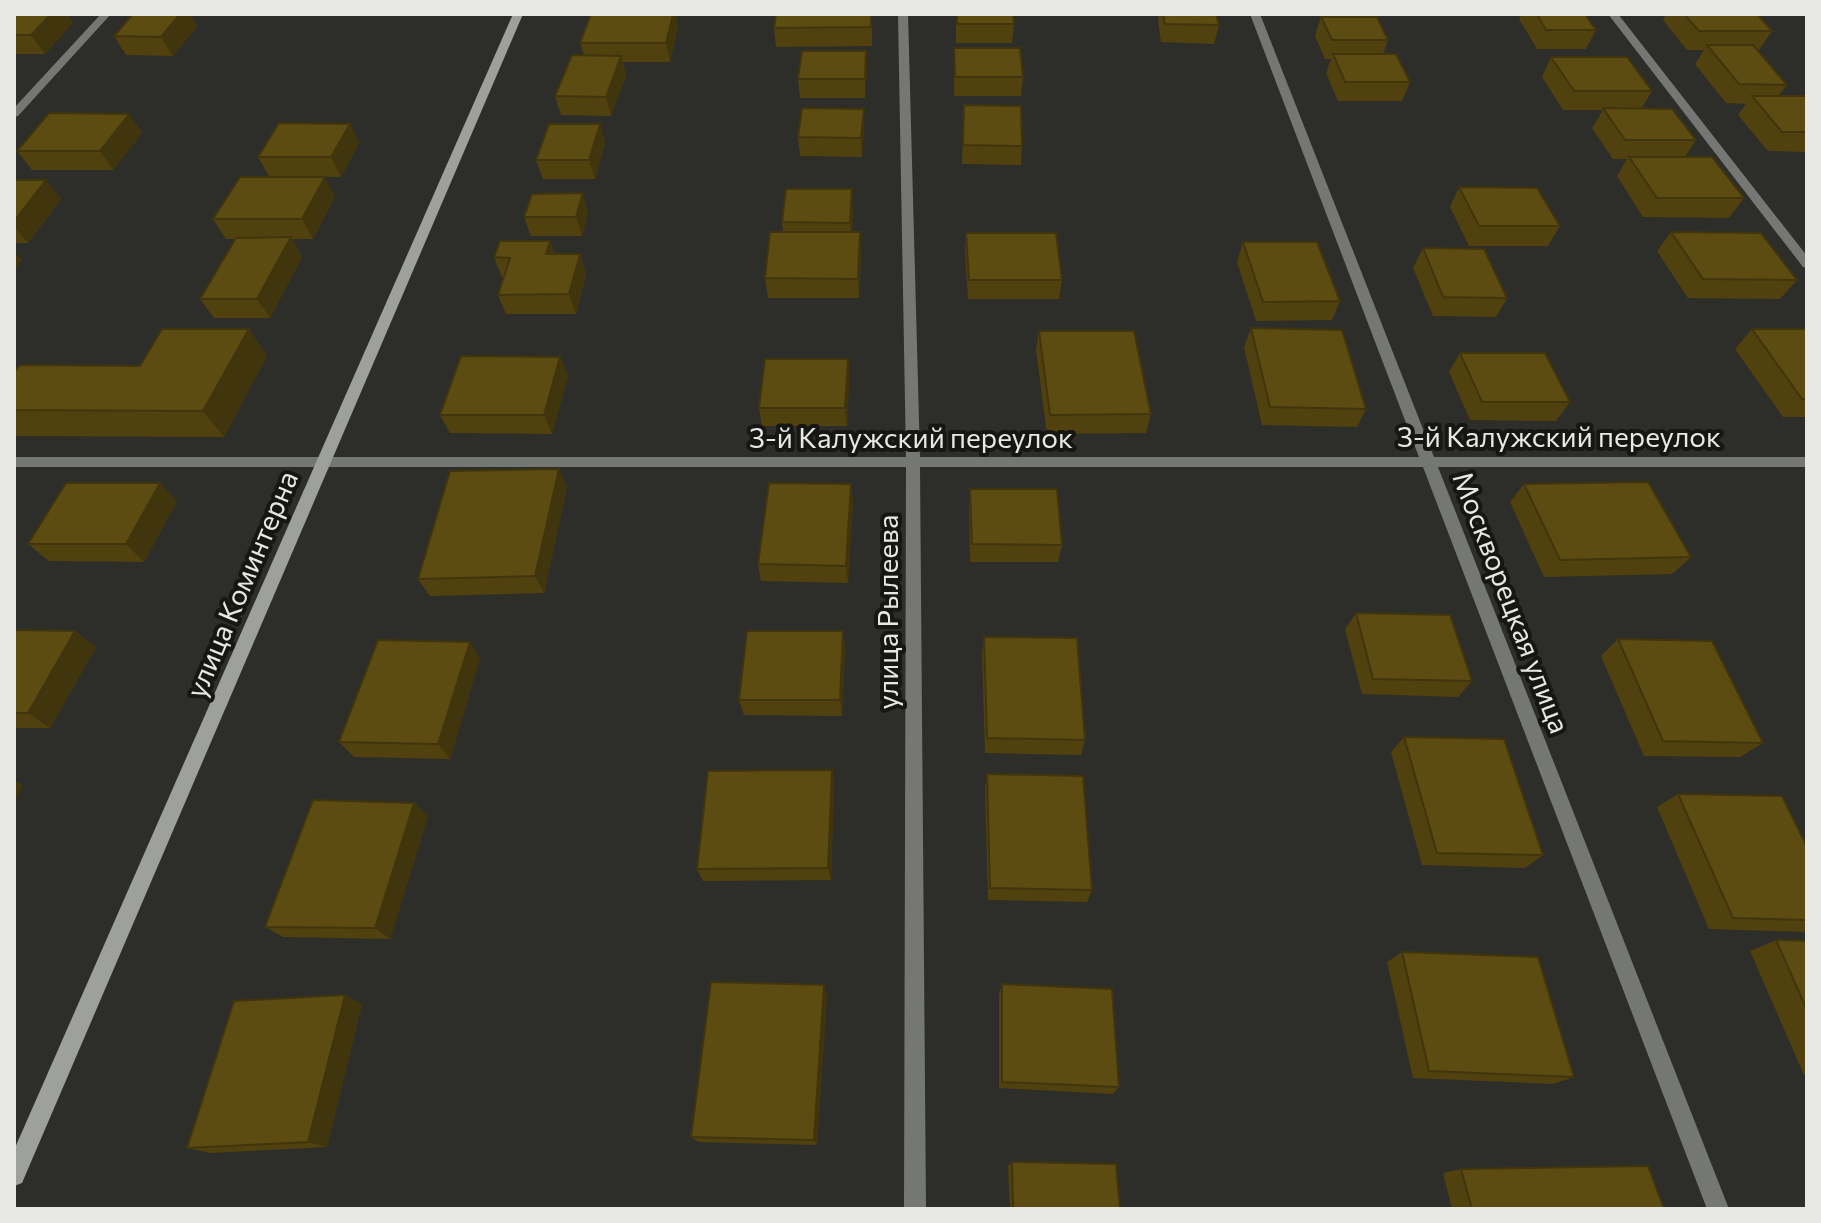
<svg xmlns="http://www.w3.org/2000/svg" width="1821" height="1223" font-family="Commissioner,sans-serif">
<rect width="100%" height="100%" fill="#2d2e29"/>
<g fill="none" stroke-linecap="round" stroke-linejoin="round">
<g fill="#757775" fill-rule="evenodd">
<path d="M101 14H111L18 116 14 117V108Z"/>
<path d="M898 14H908L920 457H1419L1250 14H1260L1434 457H1807V467H1438L1729 1209H1707L1423 467H920L926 1209H904L906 467H14V457H906Z"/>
<path d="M1608 14H1618L1807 256V268L1803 267Z"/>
</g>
<path fill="#9da09d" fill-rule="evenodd" d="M513 14H523L22 1183 14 1186V1150Z"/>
</g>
<g fill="#50410f">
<path d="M14 14 73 22 45 54H14Z"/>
<path d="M133 14H190L197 26 173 56 126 55 114 36Z"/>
<path d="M776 14H872V46L776 47 774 28Z"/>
<path d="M956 14H1013L1014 24 1012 43H956Z"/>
<path d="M1159 14H1216L1219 25 1214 44 1161 42 1158 21Z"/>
<path d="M1521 14H1537L1596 30 1586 49H1537L1519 19Z"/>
<path d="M1666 14H1757L1772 31 1759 50H1756L1787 85 1778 96H1807V152L1768 151 1738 115 1746 104 1726 103 1695 64 1704 50H1687L1663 20Z"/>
<path d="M1321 17 1388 40 1383 54 1410 82 1402 101H1338L1326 73 1331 59H1325L1315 36Z"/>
<path d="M678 27 670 62H623L626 75 611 116 561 115 555 96 584 55 580 43Z"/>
<path d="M954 48 1023 77 1021 96H954Z"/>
<path d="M1551 57 1652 91 1641 109 1696 140 1685 157 1744 198 1729 218 1643 217 1617 176 1627 159H1613L1592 128 1603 110H1563L1542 77Z"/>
<path d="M867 70 865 98H800L798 79Z"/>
<path d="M964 105 1022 146 1021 165 962 164Z"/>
<path d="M129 114 142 133 113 170H32L17 151Z"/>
<path d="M350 124 359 143 341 177 269 176 258 157Z"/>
<path d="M600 124 605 143 595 179H543L536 160Z"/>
<path d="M864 128 862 157 800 156 798 137Z"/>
<path d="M14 180H46L61 199 28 243H14Z"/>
<path d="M1459 187 1560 226 1548 246H1469L1450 207Z"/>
<path d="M335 196 313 239H292L302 257 270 318H214L200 299 236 239H226L213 219Z"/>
<path d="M853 209 852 232 861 251 859 298H768L765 278 783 232 782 222Z"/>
<path d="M588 213 582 236H531L524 217Z"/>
<path d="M1671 232 1797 280 1780 299 1688 298 1657 251Z"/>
<path d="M966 233 1062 280 1059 299H968L965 252Z"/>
<path d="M550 241 555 254H580L586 274 576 314H506L498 295 504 277H502L494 257Z"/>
<path d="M1243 242 1340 301 1332 320 1256 321 1237 262Z"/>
<path d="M1423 248 1507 298 1496 317 1433 316 1413 268Z"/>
<path d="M1251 328 1366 409 1357 427 1262 425 1244 347Z"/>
<path d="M249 329 267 356 224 437 14 436V372L140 366Z"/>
<path d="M1752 329H1807V417H1783L1735 349Z"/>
<path d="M1039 331 1151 414 1146 433 1047 434 1036 350Z"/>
<path d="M1460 353 1570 402 1556 421 1470 420 1449 372Z"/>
<path d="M560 357 568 376 552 434 450 433 440 415Z"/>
<path d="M848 359 849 378 847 426H762L759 408Z"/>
<path d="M160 483 177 501 144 562 49 561 28 544Z"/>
<path d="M851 484 853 502 848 583 761 581 758 564Z"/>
<path d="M1524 484 1691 557 1672 574 1544 577 1510 502Z"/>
<path d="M567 487 544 593 430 596 418 579Z"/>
<path d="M970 489 1062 545 1058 562H970L969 507Z"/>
<path d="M1356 613 1472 681 1458 697 1362 694 1345 629Z"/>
<path d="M14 630 75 631 96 647 50 728H14Z"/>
<path d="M984 637 1085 740 1081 755 985 753 982 653Z"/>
<path d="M1618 639 1763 743 1740 757 1644 756 1601 656Z"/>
<path d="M845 647 842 716 744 715 739 700Z"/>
<path d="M480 658 450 759 354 757 339 742Z"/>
<path d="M1404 737 1543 855 1525 868 1422 865 1391 752Z"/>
<path d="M832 770 834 784 831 880 703 881 697 869Z"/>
<path d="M987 774 1092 890 1087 902 988 900 985 788Z"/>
<path d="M1678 794 1807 847V932L1709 929 1657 807Z"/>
<path d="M414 803 428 816 390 939 283 937 265 927Z"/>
<path d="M1776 940 1807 941V1076L1804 1075 1750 951Z"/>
<path d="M1402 952 1574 1077 1553 1084 1413 1078 1387 962Z"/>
<path d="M1002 984 1119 1087 1113 1094 999 1088V994Z"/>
<path d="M827 994 817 1145 698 1142 691 1137Z"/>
<path d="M362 1004 327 1147 210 1153 187 1148Z"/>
<path d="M1012 1162 1120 1209H1010L1008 1166Z"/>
<path d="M1461 1169 1664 1209H1452L1443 1173Z"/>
</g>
<g fill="#41350d">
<path d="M51 14H68L73 22 45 54 31 35Z"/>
<path d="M180 14H190L197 26 173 56 161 37Z"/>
<path d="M673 14H676L678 27 670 62 666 43Z"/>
<path d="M866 51 867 70 865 98V79Z"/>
<path d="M621 56 626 75 611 116 606 97Z"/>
<path d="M864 109V128L862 157 861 138Z"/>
<path d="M129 114 142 133 113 170 100 151Z"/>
<path d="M350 124 359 143 341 177 331 157Z"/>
<path d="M600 124 605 143 595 179 589 160Z"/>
<path d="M325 177 335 196 313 239 302 219Z"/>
<path d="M46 180 61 199 28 243 14 227V221Z"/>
<path d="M852 189 853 209 851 242 850 223Z"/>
<path d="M583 193 588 213 582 236 576 217Z"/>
<path d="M860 232 861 251 859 298 858 279Z"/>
<path d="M291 237 302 257 270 318 257 299Z"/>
<path d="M550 241 557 260 546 254Z"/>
<path d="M14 251 22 260 14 272Z"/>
<path d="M580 254 586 274 576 314 569 294Z"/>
<path d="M249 329 267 356 224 437 203 411Z"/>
<path d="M560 357 568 376 552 434 544 415Z"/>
<path d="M848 359 849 378 847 426 845 408Z"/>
<path d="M559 469 567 487 544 593 535 576Z"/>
<path d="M160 483 177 501 144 562 126 544Z"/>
<path d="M851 484 853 502 848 583 846 566Z"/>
<path d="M75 631 96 647 50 728 28 713Z"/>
<path d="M843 631 845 647 842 716 840 700Z"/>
<path d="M470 642 480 658 450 759 438 744Z"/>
<path d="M832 770 834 784 831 880 828 868Z"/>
<path d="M14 780 23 785 14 802Z"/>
<path d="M414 803 428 816 390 939 375 928Z"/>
<path d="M824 985 827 994 817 1145 814 1140Z"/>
<path d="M345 995 362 1004 327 1147 308 1142Z"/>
</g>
<g fill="#5d4c12" stroke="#41350d" stroke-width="2">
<path d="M14 14H51L31 35H14Z"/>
<path d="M133 14H180L161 37 114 36Z"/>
<path d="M591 14H673L666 43H580Z"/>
<path d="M776 14H871V27L774 28Z"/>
<path d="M957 14H1013L1014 24H957Z"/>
<path d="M1163 14H1216L1219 25 1165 24Z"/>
<path d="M1537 14H1585L1596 30H1546Z"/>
<path d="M1684 14H1757L1772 31H1699Z"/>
<path d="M1321 17H1377L1388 40H1332Z"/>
<path d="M1707 45H1753L1787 85 1739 84Z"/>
<path d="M954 48H1020L1023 77H955Z"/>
<path d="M802 51H866L865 79H798Z"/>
<path d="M1333 54H1396L1410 82H1345Z"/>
<path d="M572 55 621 56 606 97 555 96Z"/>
<path d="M1551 57H1627L1652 91H1574Z"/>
<path d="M1752 96H1807V132H1782Z"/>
<path d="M964 105 1021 106 1022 146 963 145Z"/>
<path d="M802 108 864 109 861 138 798 137Z"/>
<path d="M1603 108 1672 109 1696 140H1625Z"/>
<path d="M49 113 129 114 100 151H17Z"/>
<path d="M279 123 350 124 331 157H258Z"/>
<path d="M549 124H600L589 160H536Z"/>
<path d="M1629 157H1712L1744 198H1657Z"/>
<path d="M240 177H325L302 219H213Z"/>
<path d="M14 180H46L14 221Z"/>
<path d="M1459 187 1537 188 1560 226H1479Z"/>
<path d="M786 189H852L850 223 782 222Z"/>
<path d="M583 193 576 217H524L532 194Z"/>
<path d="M770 232H860L858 279 765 278Z"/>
<path d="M1671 232 1761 233 1797 280 1703 279Z"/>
<path d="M966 233H1056L1062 280H969Z"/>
<path d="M291 237 257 299H200L236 238Z"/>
<path d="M500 241H550L546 254H580L569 294 498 295 510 258 494 257Z"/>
<path d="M1243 242H1317L1340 301 1263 302Z"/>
<path d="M1423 248 1484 249 1507 298 1443 297Z"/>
<path d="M1251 328 1342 330 1366 409 1270 407Z"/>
<path d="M162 329H249L203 411 14 410V372L20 365 140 366Z"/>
<path d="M1752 329H1807V399H1802Z"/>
<path d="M1039 331H1134L1151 414 1050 415Z"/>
<path d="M1460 353H1545L1570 402H1482Z"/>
<path d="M461 356 560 357 544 415H440Z"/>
<path d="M765 359H848L845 408H759Z"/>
<path d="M559 469 535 576 418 579 450 471Z"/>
<path d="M1648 482 1691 557 1560 560 1524 484Z"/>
<path d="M66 483H160L126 544H28Z"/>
<path d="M769 483 851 484 846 566 758 564Z"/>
<path d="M970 489H1057L1062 545 972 544Z"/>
<path d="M1356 613 1450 615 1472 681 1373 679Z"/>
<path d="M14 630 75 631 28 713H14Z"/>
<path d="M747 631H843L840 700H739Z"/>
<path d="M984 637 1077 638 1085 740 987 738Z"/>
<path d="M1618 639 1712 641 1763 743 1663 741Z"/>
<path d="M378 640 470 642 438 744 339 742Z"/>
<path d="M1404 737 1504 739 1543 855 1437 853Z"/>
<path d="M832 770 828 868 697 869 708 771Z"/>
<path d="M987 774 1083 776 1092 890 990 888Z"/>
<path d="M1678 794 1782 796 1807 847V920L1733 918Z"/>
<path d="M313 800 414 803 375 928 265 927Z"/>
<path d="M1776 940 1807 941V1010Z"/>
<path d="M1402 952 1538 957 1574 1077 1429 1071Z"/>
<path d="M711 982 824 985 814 1140 691 1137Z"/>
<path d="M1002 984 1112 989 1119 1087 1002 1082Z"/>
<path d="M345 995 308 1142 187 1148 234 1001Z"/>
<path d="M1012 1162 1116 1164 1120 1209H1013Z"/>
<path d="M1648 1166 1664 1209H1472L1461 1169Z"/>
</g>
<g text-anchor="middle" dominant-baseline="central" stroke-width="8" stroke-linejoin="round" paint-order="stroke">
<g font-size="28" fill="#e7e8e4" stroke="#161614">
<text x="1559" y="436">3-й Калужский переулок</text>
<text x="911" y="437">3-й Калужский переулок</text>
<text transform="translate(241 584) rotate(-67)">улица Коминтерна</text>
<text transform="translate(1512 602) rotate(69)">Москворецкая улица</text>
<text transform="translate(887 612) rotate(-90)">улица Рылеева</text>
</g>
</g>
<rect width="1821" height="1223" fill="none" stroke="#e7e8e4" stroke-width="32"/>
</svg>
